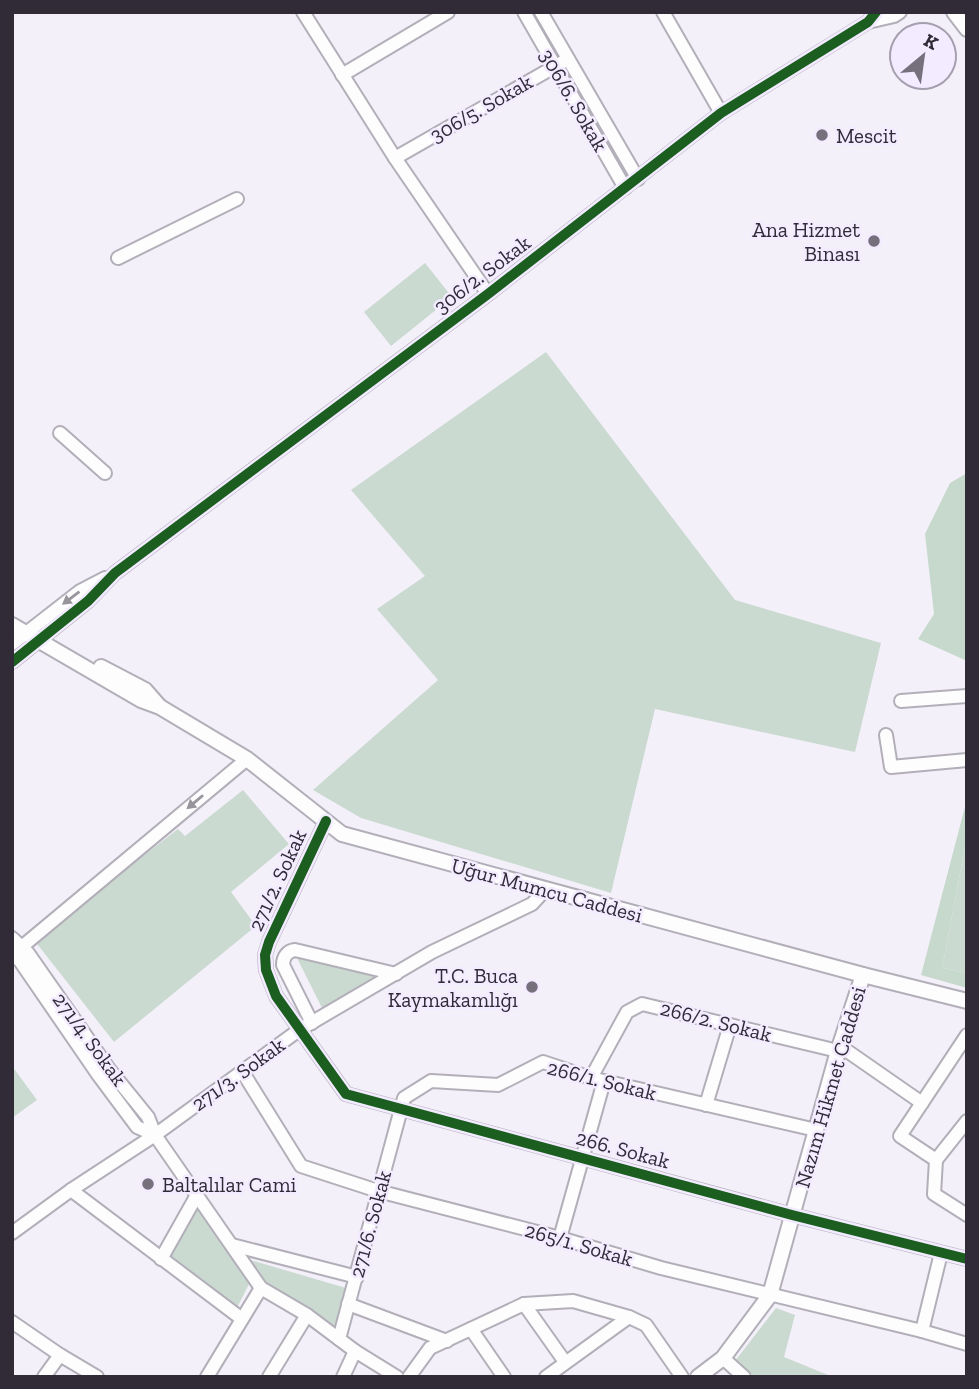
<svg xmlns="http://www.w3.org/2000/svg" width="979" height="1389" font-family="'Zilla Slab',serif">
<rect width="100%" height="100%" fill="#f4f0fa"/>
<g fill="#cadad0">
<path d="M425 263 452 297 391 346 364 312Z"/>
<path d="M546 352 735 600 881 643 855 752 655 709 611 893 361 818 313 790 438 680 377 609 425 576 351 490Z"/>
<path d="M243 790 289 844 231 892 256 926 114 1042 34 940 178 829 185 836Z"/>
<path d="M967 837V973L942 968Z"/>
<path d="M294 952 388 975 323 1010Z"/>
<path d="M12 1066 37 1100 12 1118Z"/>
<path d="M196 1206 249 1284 237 1308 168 1260Z"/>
<path d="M247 1259 346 1288 337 1332 264 1285Z"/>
<path d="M776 1308 795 1315 784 1357 833 1377H754L735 1361Z"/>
</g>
<g fill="#c7d9cc">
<path d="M967 473V661L918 639 934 614 925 534 950 483Z"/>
<path d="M967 799V837L942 968 967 973V988L921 975Z"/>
</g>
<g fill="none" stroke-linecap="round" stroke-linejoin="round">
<defs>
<g id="minor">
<path d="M303 12 395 158 488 294"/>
<path d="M524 12 625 188"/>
<path d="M541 12 638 179"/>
<path d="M663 12 721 113"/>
<path d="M868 22 894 16 900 12"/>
<path d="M342 75 448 12"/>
<path d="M395 158 568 59"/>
<path d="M118 258 237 199"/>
<path d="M60 433 105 473"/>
<path d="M12 644 80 591 105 578"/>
<path d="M12 662 88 601 115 573 488 294 721 113 868 22 876 12"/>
<path d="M901 701 967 696"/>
<path d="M886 735 891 767 967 760"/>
<path d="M326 821 269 942 265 955 266 970 276 996 346 1094 792 1215 967 1259"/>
<path d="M12 938 28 953 109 1069 148 1117 155 1135 261 1288 307 1315 355 1351 397 1377"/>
<path d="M12 954 20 961 99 1076 137 1127 155 1135"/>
<path d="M12 955 247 759"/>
<path d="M312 1023 283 965C283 957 287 951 295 950L396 974"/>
<path d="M840 1046 922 1103"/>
<path d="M242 1071 301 1166 378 1191 560 1238 661 1268 922 1331 967 1344"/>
<path d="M591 1078 627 1012 642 1004 838 1051"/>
<path d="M706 1105 730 1025"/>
<path d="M936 1160 900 1136 967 1035"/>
<path d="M936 1160 934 1194 967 1215"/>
<path d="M936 1160 967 1121"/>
<path d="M71 1190 242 1319"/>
<path d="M12 1233 71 1190 155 1135 299 1030 432 952 532 904 545 890"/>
<path d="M560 1238 604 1081"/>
<path d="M232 1245 357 1277"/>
<path d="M161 1259 197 1195"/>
<path d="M348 1304 447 1341"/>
<path d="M524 1304 565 1362"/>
<path d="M12 1322 60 1355 97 1377"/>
<path d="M471 1329 504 1377"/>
<path d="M922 1331 941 1253"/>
<path d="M339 1339 404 1098 431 1081 498 1085 543 1062 591 1078 816 1130"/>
<path d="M723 1358 744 1377"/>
<path d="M44 1377 60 1355"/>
<path d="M207 1377 261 1288"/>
<path d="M269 1377 307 1315"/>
<path d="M343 1377 355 1351"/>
<path d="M409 1377 430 1348 524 1304 573 1301 629 1317"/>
<path d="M546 1377 629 1317 646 1325 682 1377"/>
</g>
<g id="major">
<path d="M954 12 967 29"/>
<path d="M12 625 141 700 160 707 247 759 342 834 863 975 967 1001"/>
<path d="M101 667 145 690 159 706"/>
<path d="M698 1377 723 1358 770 1295 838 1051 863 975"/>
</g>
</defs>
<use href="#minor" stroke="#b3afb9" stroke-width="16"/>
<use href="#major" stroke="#b3afb9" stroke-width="18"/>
<use href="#minor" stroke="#fdfdfe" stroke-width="12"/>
<use href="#major" stroke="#fdfdfe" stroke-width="14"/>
<defs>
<g id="cycleway">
<path d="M12 662 88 601 115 573 488 294 721 113 868 22 876 12"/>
<path d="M326 821 269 942 265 955 266 970 276 996 346 1094 792 1215 967 1259"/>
</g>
</defs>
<use href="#cycleway" stroke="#f3ebff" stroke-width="15"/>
<use href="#cycleway" stroke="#1b5e20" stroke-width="10"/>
</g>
<defs><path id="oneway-solid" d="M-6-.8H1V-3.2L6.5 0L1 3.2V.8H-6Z" transform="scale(1.75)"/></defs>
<g fill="#97949b">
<use href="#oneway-solid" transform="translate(71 598) rotate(143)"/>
<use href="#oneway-solid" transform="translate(195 802) rotate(140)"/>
</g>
<g fill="#75707c" stroke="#f3ebff" stroke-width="2.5">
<circle cx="822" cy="135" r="7"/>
<circle cx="874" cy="241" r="7"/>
<circle cx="532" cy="987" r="7"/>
<circle cx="148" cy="1184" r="7"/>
</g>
<g text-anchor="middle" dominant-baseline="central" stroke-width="5" stroke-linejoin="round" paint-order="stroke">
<g font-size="21" fill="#312b38" stroke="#f3ebff">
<text transform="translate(574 100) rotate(60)">306/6. Sokak</text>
<text transform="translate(481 108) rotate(-30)">306/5. Sokak</text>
<text transform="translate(482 274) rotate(-37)">306/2. Sokak</text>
<text transform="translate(277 880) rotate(-65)">271/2. Sokak</text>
<text transform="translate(547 890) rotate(15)">Uğur Mumcu Caddesi</text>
<text transform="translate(716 1021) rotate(14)">266/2. Sokak</text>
<text transform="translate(90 1039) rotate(54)">271/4. Sokak</text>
<text transform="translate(238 1074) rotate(-36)">271/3. Sokak</text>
<text transform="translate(602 1080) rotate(14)">266/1. Sokak</text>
<text transform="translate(830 1087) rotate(-74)">Nazım Hikmet Caddesi</text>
<text transform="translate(623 1149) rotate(15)">266. Sokak</text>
<text transform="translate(370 1224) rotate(-75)">271/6. Sokak</text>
<text transform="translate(579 1244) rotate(16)">265/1. Sokak</text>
</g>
<g font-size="21" fill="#312b38" stroke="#f3ebff" text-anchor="start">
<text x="836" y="135">Mescit</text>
<text x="860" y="229" text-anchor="end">Ana Hizmet<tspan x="860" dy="24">Binası</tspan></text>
<text x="518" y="975" text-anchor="end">T.C. Buca<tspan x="518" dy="24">Kaymakamlığı</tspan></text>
<text x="162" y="1184">Baltalılar Cami</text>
</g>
</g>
<rect width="979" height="1389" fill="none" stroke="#312b38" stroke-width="28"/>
<g transform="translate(923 56) rotate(29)"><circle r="33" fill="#f3ebff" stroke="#a59eaf" stroke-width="2"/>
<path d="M0-5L12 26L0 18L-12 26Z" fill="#75707c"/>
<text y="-10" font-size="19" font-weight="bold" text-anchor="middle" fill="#312b38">K</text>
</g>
</svg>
